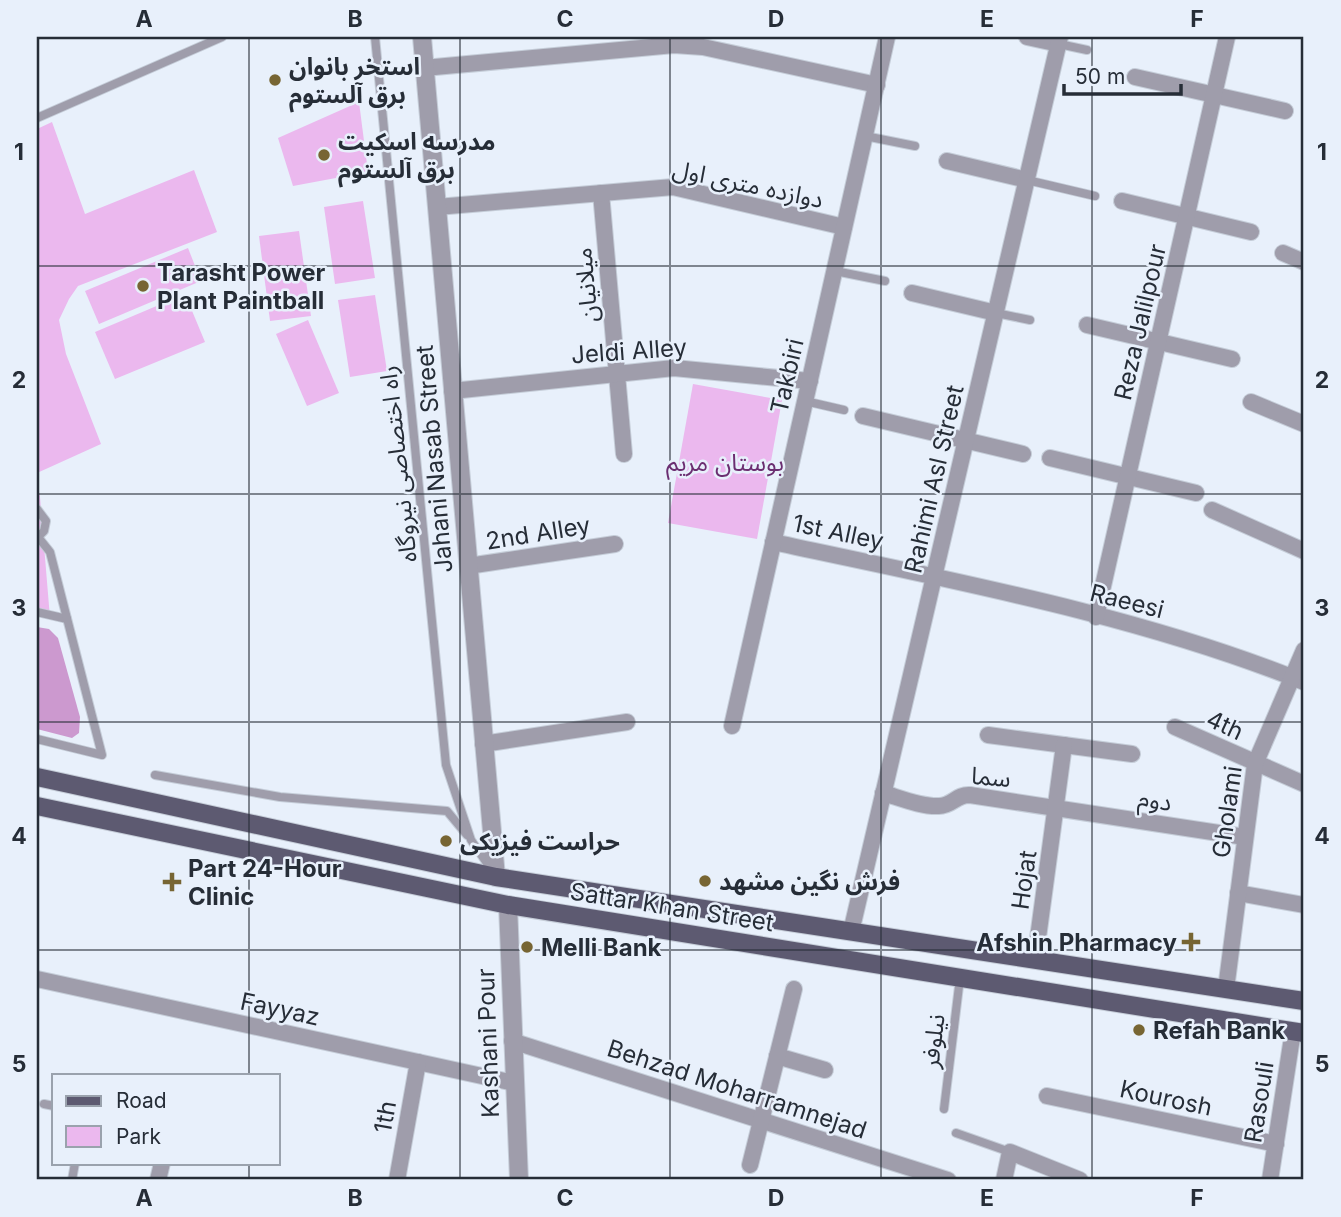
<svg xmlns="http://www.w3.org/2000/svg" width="1341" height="1217" font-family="Inter,'Noto Sans Arabic',sans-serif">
<rect width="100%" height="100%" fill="#e8f0fb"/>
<g fill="#ebb8ee">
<path d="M359 102 368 172 293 186 278 138Z"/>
<path d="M52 122 85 214 194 170 217 232 78 286 69 299 59 320 66 354 101 444 37 473V129Z"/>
<path d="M363 201 375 278 335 284 324 207Z"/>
<path d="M299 231 311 316 270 321 259 236Z"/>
<path d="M188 248 201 281 99 324 85 291Z"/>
<path d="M185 294 205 342 115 379 95 332Z"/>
<path d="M375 295 387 371 350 377 338 300Z"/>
<path d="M308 320 339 393 307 406 276 334Z"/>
<path d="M693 384 782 400 757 539 668 523Z"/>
<path d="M37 481 40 497 50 618 37 616Z"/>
</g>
<path fill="#cc99cf" d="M37 627 49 629 58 638 80 717 79 733 72 738 37 729Z"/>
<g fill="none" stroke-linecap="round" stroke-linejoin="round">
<defs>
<g id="service">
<path d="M375 37 446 765 471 840 491 869"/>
<path d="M1059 44 1087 50"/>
<path d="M37 118 222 37"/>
<path d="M865 136 915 146"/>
<path d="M1027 180 1095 196"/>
<path d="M835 271 885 281"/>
<path d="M996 313 1030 320"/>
<path d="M805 401 844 410"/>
<path d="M37 509 46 521 44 531 37 538"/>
<path d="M37 612 67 619"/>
<path d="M37 739 102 755 50 552 38 537"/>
<path d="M155 775 280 797 447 811 467 835"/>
<path d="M44 1104 54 1106"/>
<path d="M944 1109 960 978"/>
<path d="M956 1133 1010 1152"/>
<path d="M72 1180 75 1163"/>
</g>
<g id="minor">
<path d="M1027 37 1059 44"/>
<path d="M424 68 674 45 703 47 877 85"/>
<path d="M1135 77 1285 111"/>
<path d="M947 161 1027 180"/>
<path d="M601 193 624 454"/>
<path d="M1122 201 1251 232"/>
<path d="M437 207 673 187 844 227"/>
<path d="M1283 253 1304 262"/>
<path d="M912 293 996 313"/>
<path d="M1087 325 1232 359"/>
<path d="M452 391 674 368 810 381"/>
<path d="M1251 402 1304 424"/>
<path d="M863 416 1023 454"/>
<path d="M1050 458 1196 493"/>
<path d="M1212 510 1304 551"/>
<path d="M773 542C948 580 1139 615 1304 682"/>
<path d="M468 566 615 544"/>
<path d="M1096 617 1227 37"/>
<path d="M732 726 887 37"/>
<path d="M1175 727 1304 784"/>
<path d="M988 735 1132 754"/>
<path d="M483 744 627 722"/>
<path d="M883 793C900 798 922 807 939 806 952 806 957 794 970 795L1245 837"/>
<path d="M1238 893 1304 905"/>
<path d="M851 932 1060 37"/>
<path d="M1035 960 1064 745"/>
<path d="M37 979 514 1083"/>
<path d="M1226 989 1255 764 1304 650"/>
<path d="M512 1041 948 1180"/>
<path d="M777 1056 825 1070"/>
<path d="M1047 1096 1276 1144"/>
<path d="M750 1165 794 989"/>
<path d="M158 1180 162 1163"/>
<path d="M397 1180 418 1062"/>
<path d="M1004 1180 1010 1152 1080 1180"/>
<path d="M1270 1180 1293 1031"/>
</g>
<g id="tertiary">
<path d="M422 37 496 877"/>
<path d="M508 905 519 1180"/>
</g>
<g id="primary">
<path d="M37 777 496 877 1304 1001"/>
<path d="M37 806 508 905 1304 1033"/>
</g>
</defs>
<use href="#service" stroke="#c5cdd8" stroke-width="10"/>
<use href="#minor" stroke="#c5cdd8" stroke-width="18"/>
<use href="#tertiary" stroke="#c5cdd8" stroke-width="20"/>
<use href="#primary" stroke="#c5cdd8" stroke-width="20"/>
<use href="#service" stroke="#9f9dab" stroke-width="8"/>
<use href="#minor" stroke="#9f9dab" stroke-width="16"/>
<use href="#tertiary" stroke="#9f9dab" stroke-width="18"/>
<use href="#primary" stroke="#5d5a71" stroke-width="18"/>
</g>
<path fill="none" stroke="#262d37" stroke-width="2" stroke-opacity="0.55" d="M249 37V1075M460 37V1180M670 37V1180M881 37V1180M1092 37V1180M37 266H1304M37 494H1304M37 722H1304M37 950H1304M249 1163V1180"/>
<g fill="#776533" stroke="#e8f0fb" stroke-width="2.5">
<circle cx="275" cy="80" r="7"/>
<circle cx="324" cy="155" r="7"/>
<circle cx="143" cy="286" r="7"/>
<circle cx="446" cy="841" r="7"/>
<circle cx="705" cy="881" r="7"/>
<path d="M168.5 871.5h7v7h7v7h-7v7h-7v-7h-7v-7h7z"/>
<path d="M1187.5 931.5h7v7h7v7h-7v7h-7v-7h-7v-7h7z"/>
<circle cx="527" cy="947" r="7"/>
<circle cx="1139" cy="1030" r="7"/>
</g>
<g text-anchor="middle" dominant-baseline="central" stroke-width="5" stroke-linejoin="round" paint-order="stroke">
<g font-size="24" font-weight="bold" fill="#262d37" stroke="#e8f0fb" text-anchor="start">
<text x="289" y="66">استخر بانوان<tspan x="289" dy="28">برق آلستوم</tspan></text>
<text x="338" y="141">مدرسه اسکیت<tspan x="338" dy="28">برق آلستوم</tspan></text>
<text x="157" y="272">Tarasht Power<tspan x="157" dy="28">Plant Paintball</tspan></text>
<text x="460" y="841">حراست فیزیکی</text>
<text x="188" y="868">Part 24-Hour<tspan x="188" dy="28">Clinic</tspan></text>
<text x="719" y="881">فرش نگین مشهد</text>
<text x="1177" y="942" text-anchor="end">Afshin Pharmacy</text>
<text x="541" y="947">Melli Bank</text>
<text x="1153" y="1030">Refah Bank</text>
</g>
<g font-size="24" fill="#262d37" stroke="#e8f0fb">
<text transform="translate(748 184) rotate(12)">دوازده متری اول</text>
<text transform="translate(586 285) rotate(-95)">میلانیان</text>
<text transform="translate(1140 322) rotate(-77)">Reza Jalilpour</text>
<text transform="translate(629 351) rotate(-4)">Jeldi Alley</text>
<text transform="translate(787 376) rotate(-77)">Takbiri</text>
<text transform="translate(434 459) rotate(-95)">Jahani Nasab Street</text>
<text transform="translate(398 464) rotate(-96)">راه اختصاصی نیروگاه</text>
<text transform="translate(934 479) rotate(-77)">Rahimi Asl Street</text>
<text transform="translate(838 532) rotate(12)">1st Alley</text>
<text transform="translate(538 533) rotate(-9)">2nd Alley</text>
<text transform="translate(1127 601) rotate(14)">Raeesi</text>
<text transform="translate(1225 725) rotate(25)">4th</text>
<text transform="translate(991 777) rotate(5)">سما</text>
<text transform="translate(1155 800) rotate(9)">دوم</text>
<text transform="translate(1227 812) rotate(-82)">Gholami</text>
<text transform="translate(1024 880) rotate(-82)">Hojat</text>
<text transform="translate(672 907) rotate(9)">Sattar Khan Street</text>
<text transform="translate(280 1009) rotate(12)">Fayyaz</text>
<text transform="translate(933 1041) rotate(-83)">نیلوفر</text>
<text transform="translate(488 1043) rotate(-92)">Kashani Pour</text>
<text transform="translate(737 1089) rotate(18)">Behzad Moharramnejad</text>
<text transform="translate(1166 1098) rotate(12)">Kourosh</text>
<text transform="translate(1259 1102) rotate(-81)">Rasouli</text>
<text transform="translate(385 1117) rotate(-80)">1th</text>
</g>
<g font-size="24" fill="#6b2e71" stroke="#e8f0fb">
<text x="725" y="462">بوستان مریم</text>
</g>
</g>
<rect width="1341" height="1217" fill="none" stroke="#e8f0fb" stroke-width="77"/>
<rect x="52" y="1074" width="228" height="91" fill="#e8f0fb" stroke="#9aa2ad" stroke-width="2"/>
<rect x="66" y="1096" width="35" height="10" fill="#5d5a71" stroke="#9aa2ad" stroke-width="2"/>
<text x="116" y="1108" font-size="21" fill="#262d37">Road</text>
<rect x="66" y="1126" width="35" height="21" fill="#ebb8ee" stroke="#9aa2ad" stroke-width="2"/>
<text x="116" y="1144" font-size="21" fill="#262d37">Park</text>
<path d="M1064 84v10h117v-10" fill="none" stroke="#262d37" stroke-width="3.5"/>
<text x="1075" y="84" font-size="21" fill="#262d37" stroke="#e8f0fb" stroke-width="5" paint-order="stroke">50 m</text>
<rect x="38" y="38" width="1264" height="1140" fill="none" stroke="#262d37" stroke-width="2.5"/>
<g font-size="23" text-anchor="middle" font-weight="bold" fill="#262d37">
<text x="144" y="27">A</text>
<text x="355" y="27">B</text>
<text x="565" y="27">C</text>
<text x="776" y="27">D</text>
<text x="987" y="27">E</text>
<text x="1197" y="27">F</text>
<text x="19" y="160">1</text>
<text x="1322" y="160">1</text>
<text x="19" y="388">2</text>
<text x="1322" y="388">2</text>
<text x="19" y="616">3</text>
<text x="1322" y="616">3</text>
<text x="19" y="844">4</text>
<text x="1322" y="844">4</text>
<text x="19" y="1072">5</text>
<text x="1322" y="1072">5</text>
<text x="144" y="1206">A</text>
<text x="355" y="1206">B</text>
<text x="565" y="1206">C</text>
<text x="776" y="1206">D</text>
<text x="987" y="1206">E</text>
<text x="1197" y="1206">F</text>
</g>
</svg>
